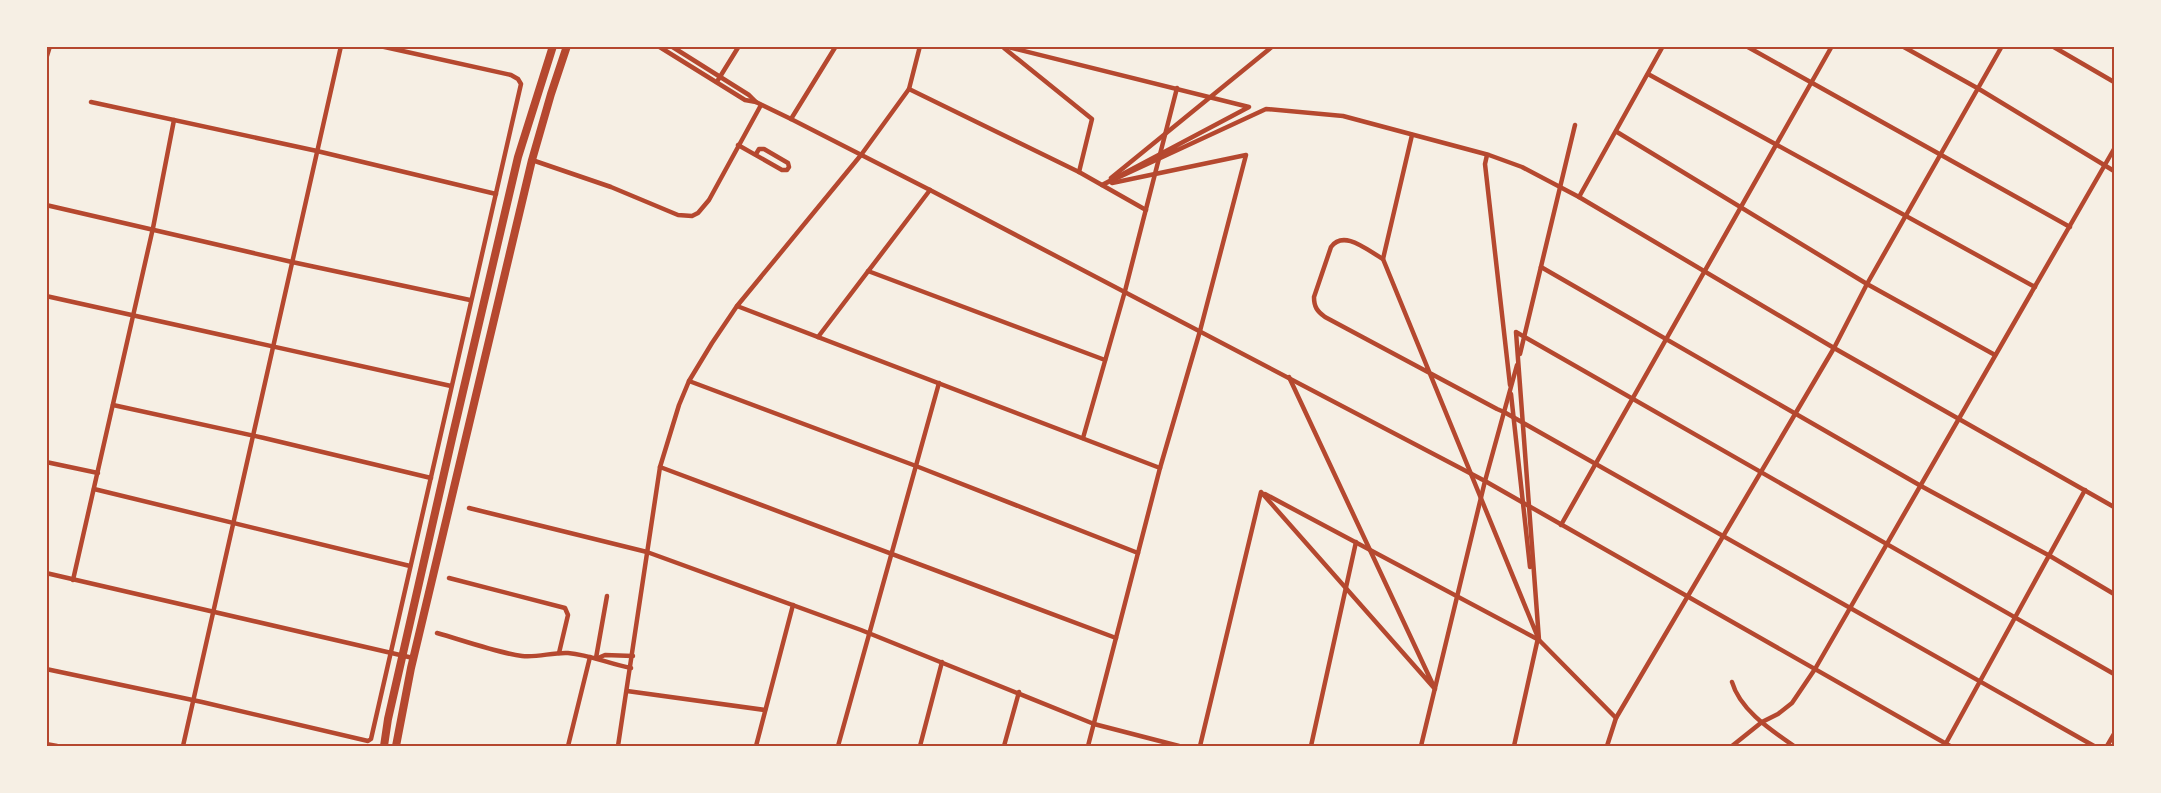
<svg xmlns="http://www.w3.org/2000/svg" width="2161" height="793" font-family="'Open Sans',sans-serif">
<rect width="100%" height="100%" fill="#f6efe4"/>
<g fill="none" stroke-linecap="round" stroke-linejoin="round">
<g stroke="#b5482f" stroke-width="4.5">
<path d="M658 46 745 100 756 102 791 119 930 190 1485 481 1950 746"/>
<path d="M671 46 749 95 756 102"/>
<path d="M1004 46 1249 107 1102 185 1266 109 1343 116 1489 155 1522 167 1579 197 1834 348 2114 507"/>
<path d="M1746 46 2070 227"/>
<path d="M1902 46 1979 89 2114 171"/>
<path d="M2052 46 2114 82"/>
<path d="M1004 48 1092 119 1079 172"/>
<path d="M46 59 50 46"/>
<path d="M1648 74 2035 287"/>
<path d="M718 80 739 46"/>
<path d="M909 89 1079 172 1146 210"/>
<path d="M91 102 317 151 496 194"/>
<path d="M791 119 836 46"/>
<path d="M1617 132 1867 284 1995 355"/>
<path d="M738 145 782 170H787L789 167 788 163 764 149H759L756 154"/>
<path d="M1487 155 1485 164 1510 385"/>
<path d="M532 160 611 187 678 215 692 216 698 213 709 200 761 105"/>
<path d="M1111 178 1273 46"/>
<path d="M1579 197 1663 46"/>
<path d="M46 205 292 262 470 300"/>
<path d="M1383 259 1412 135"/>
<path d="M1541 267 1921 486 2050 556 2114 594"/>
<path d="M868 271 1105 360"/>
<path d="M46 296 451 386"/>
<path d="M737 306 1160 468"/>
<path d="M818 337 930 190"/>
<path d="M1520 354 1575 125"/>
<path d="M689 381 916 466 1138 553"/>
<path d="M1511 394 1530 567"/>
<path d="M113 405 264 438 431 478"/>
<path d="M1083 438 1125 291 1177 88"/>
<path d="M46 462 98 473"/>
<path d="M660 467 1116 638"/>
<path d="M94 489 410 566"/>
<path d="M1265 494 1539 640 1616 718"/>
<path d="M469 508 647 552 861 630 1094 724 1179 746"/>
<path d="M1561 525 1832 46"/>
<path d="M46 573 413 658"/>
<path d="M449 578 565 608 568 615 559 653"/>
<path d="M73 580 153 228 174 120"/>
<path d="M437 633C462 640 498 653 522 656 537 658 553 652 568 653 591 655 609 664 631 668"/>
<path d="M596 658 607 596"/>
<path d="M598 658 605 655 633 656"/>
<path d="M46 669 202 702 368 741 371 739 521 84 518 79 511 75 380 46"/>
<path d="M1732 682C1740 710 1771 730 1794 746"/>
<path d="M627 691 765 710"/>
<path d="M46 744 57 746"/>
<path d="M1945 745 2085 490"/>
<path d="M183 746 341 46"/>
<path d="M568 746 590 657"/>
<path d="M618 746 660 467 679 405 689 381 712 343 737 306 861 155 909 89 920 46"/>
<path d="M756 746 793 605"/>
<path d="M838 746 939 383"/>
<path d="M920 746 942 662"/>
<path d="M1004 746 1019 692"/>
<path d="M1088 746 1160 468 1200 331 1246 155 1112 183"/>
<path d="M1200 746 1261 492 1435 689 1289 377"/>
<path d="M1311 746 1356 542"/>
<path d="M1421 746 1485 481 1517 365"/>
<path d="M1514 746 1538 638"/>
<path d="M1607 746 1616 718 1834 348 1867 284 2002 46"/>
<path d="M1732 746 1762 722 1778 714 1792 703 1815 669 2114 149"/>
<path d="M2094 746 1504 412 1497 409 1325 317C1317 311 1314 307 1314 297L1331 247C1344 229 1368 251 1383 259L1539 640 1516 332 2114 674"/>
<path d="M2107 746 2114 734"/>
</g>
<g stroke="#b5482f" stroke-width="8">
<path d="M384 746 388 719 453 434 518 157 553 46"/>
<path d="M396 746 411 668 532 160 551 94 567 46"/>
</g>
</g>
<rect width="2161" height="793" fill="none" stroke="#f6efe4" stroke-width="96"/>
<rect x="48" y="48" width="2065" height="697" fill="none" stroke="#b5482f" stroke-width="2"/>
</svg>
